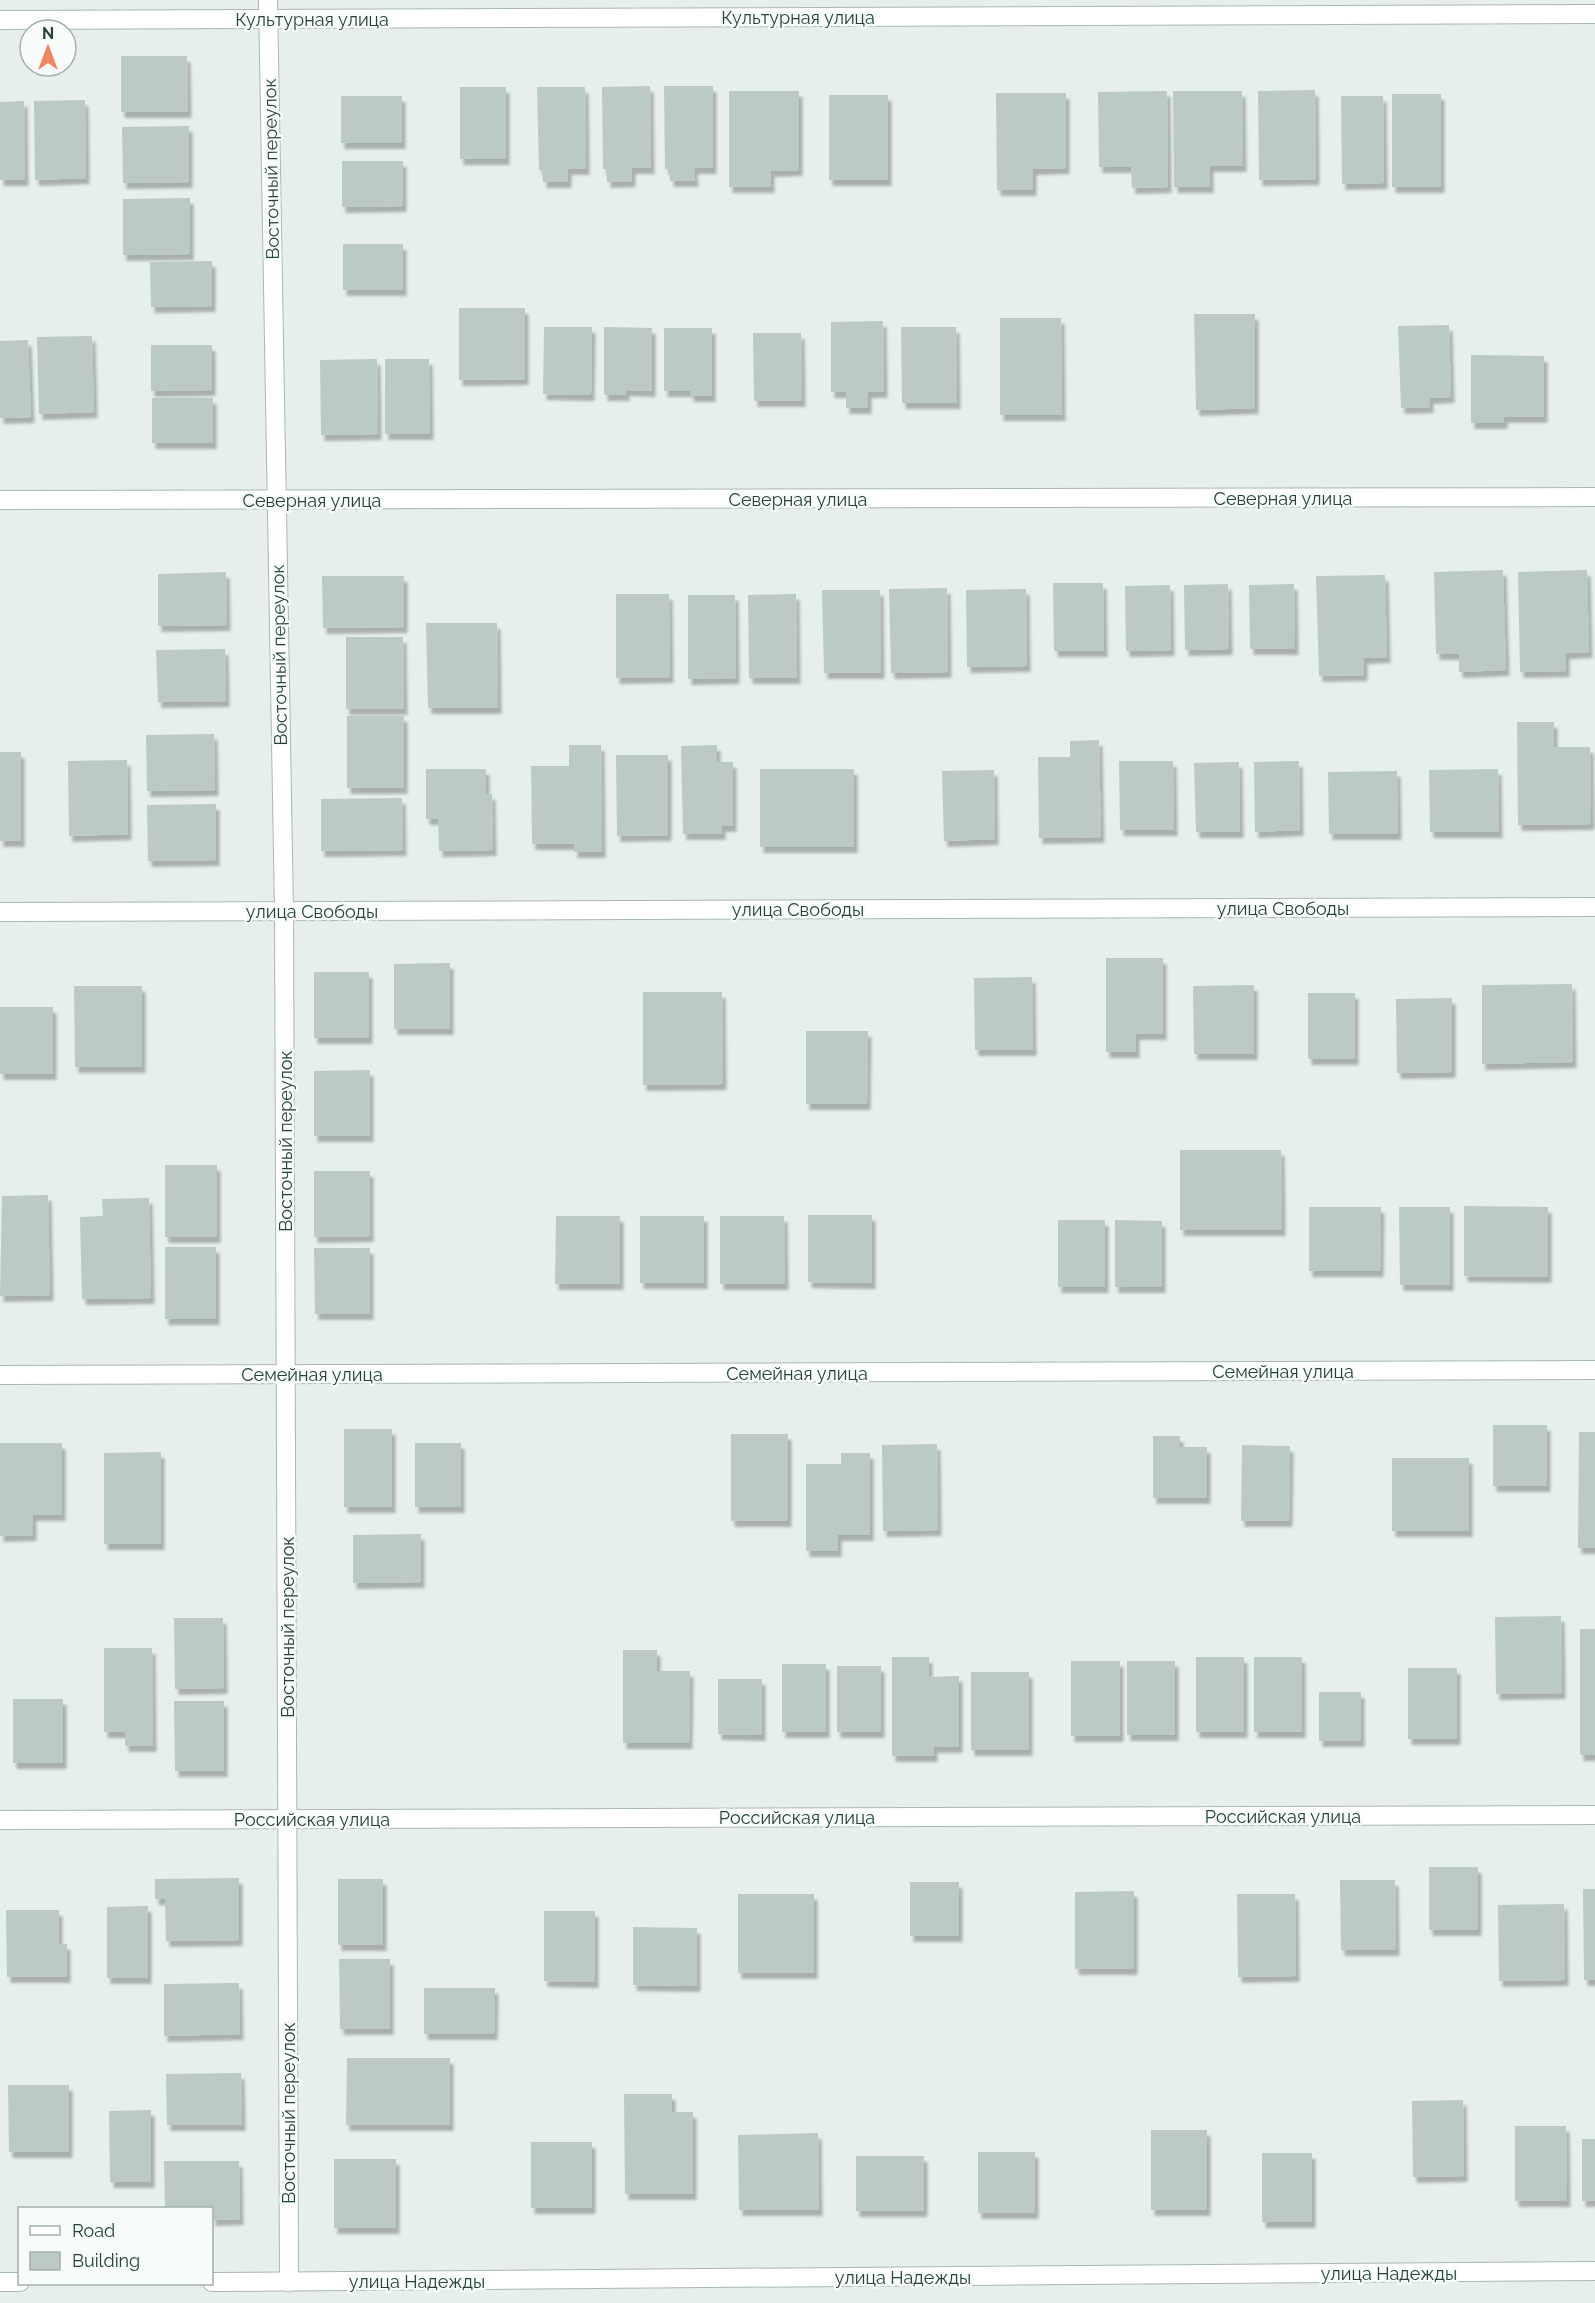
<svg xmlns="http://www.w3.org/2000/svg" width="1595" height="2303" font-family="Raleway,sans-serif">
<defs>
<filter id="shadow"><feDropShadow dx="3.5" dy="6" stdDeviation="1.5" flood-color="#0004"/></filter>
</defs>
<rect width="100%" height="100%" fill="#e6efeb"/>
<g fill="#bbcac4" filter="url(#shadow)">
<path d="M121 56H187L188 112H121Z"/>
<path d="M650 86 651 168H632V181L607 182V169H603L602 87Z"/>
<path d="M664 86H713V168H694L695 181H670V169H665Z"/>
<rect x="460" y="87" width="46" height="72"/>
<path d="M537 87H585L586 169H568V182H543V170H539Z"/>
<path d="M1315 90 1316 179 1259 180 1258 91Z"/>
<path d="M729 91H799V170L771 171V187H729Z"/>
<path d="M1167 91 1168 187 1132 188 1131 167H1099L1098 92Z"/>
<path d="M1173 91H1242L1243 166H1210V187H1174Z"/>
<path d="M996 93H1066V168L1033 169V190H997Z"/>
<rect x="1392" y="94" width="49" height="93"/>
<rect x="829" y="95" width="59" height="85"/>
<rect x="341" y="96" width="61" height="47"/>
<path d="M1341 96H1383L1384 183 1342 184Z"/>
<path d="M85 100 86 178 35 180 34 101Z"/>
<path d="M24 101 25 180H0V102Z"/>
<path d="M189 126V182L123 183 122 127Z"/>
<path d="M342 161H403V206L342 207Z"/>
<path d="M190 198V254L123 255V199Z"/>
<rect x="343" y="244" width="60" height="46"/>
<path d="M212 261V306L151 307 150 262Z"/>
<path d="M459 308H525V379L459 380Z"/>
<path d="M1194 314H1255V408L1196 410Z"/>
<path d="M1000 318H1061L1062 415H1000Z"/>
<path d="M883 321 884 392H868V408H846V392H831V322Z"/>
<path d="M1449 325 1451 397 1430 398V407L1401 408 1398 326Z"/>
<path d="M544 327H592L591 395 543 394Z"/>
<path d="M604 327 652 328V391L626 390V395H604Z"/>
<path d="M901 327H956L957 403H902Z"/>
<path d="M664 328H712V396H690V391H664Z"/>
<path d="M753 333H801L802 401H754Z"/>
<path d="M92 336 94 412 39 414 37 337Z"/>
<path d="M28 340 31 417 0 418V341Z"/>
<path d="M151 345H212V390L151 391Z"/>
<path d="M1471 355 1544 356V417H1504V423H1471Z"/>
<path d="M377 359 378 434 321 435 320 360Z"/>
<path d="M385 359H429L430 434H385Z"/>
<rect x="152" y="398" width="61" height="45"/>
<path d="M1503 570 1506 670 1459 672V654H1436L1434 572Z"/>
<path d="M1587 570 1589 652 1566 653V671L1520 672 1518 572Z"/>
<path d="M226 572 227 625 158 626V574Z"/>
<path d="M1385 575 1387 657 1364 658V675L1319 676 1316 576Z"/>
<path d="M322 576H404V627L323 628Z"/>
<path d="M1053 583H1103L1104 651H1054Z"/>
<path d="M1228 584 1229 649 1185 650 1184 585Z"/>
<path d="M1294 584 1295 649H1250L1249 585Z"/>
<path d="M1170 585 1171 650 1126 651 1125 586Z"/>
<path d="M947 588 948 672 891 673 889 589Z"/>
<path d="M1026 589 1027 666 967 667 966 590Z"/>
<path d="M822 590H880L881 673H824Z"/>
<path d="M616 594H669L670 677 616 678Z"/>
<path d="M796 594 797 678H749L748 595Z"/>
<path d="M688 595H735L736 678 688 679Z"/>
<path d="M426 623H497L498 708H428Z"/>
<path d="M346 637H403L404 709H346Z"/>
<path d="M225 649 226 701 158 702 156 650Z"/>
<rect x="347" y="716" width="57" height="72"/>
<path d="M1517 722H1554V747H1590L1591 824 1518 825Z"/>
<path d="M214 734 215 790 147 791 146 735Z"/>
<path d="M1099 740 1101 837 1039 838 1038 757H1070V741Z"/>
<path d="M569 745H601L602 852H574V844H532L531 766H569Z"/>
<path d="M717 745V762H733V826H722V834H683L681 746Z"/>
<rect x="0" y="752" width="21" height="89"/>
<path d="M616 755H668V835L617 836Z"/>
<path d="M127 760 128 834 69 836 68 761Z"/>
<path d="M1119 761H1173L1174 830H1120Z"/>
<path d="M1299 761 1300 830 1255 832 1254 762Z"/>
<path d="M1239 762 1240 832H1196L1194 763Z"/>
<path d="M426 769H486V794H492L493 850 439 851 438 819H426Z"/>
<rect x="760" y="769" width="94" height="78"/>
<path d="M1498 769 1499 832H1430L1429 770Z"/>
<path d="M994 770 995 839 944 841 942 771Z"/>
<path d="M1397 771 1398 834H1329L1328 772Z"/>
<path d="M402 798 403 850 321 851V799Z"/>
<path d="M216 804V860L148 861 147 805Z"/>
<path d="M1106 958H1163V1034H1136V1052H1106Z"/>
<path d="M450 963V1029H394V964Z"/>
<rect x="314" y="972" width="55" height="66"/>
<path d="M1032 977 1033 1050H975L974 978Z"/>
<path d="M1572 984 1573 1062 1482 1064V985Z"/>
<path d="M1254 985V1054H1194L1193 986Z"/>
<path d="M74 986H142V1067H75Z"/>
<path d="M643 992H722L723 1084 643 1085Z"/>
<rect x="1308" y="993" width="47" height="66"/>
<path d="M1452 998V1072L1397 1073 1396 999Z"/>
<rect x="0" y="1007" width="53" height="67"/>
<path d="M806 1031H868L867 1104H806Z"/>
<path d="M370 1070V1136H314V1071Z"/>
<path d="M1180 1150H1281L1282 1230H1180Z"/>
<rect x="165" y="1165" width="52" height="72"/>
<path d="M314 1171H370V1236L314 1237Z"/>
<path d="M48 1195 50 1295 0 1296 2 1196Z"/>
<path d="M149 1198 151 1298 82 1299 80 1217 103 1216 102 1199Z"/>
<path d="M1464 1206 1548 1207V1277L1464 1276Z"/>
<path d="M1309 1207H1381L1380 1271H1309Z"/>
<path d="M1399 1207H1450V1285H1400Z"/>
<path d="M808 1215H872V1283L808 1282Z"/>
<path d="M556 1216H620V1284H555Z"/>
<rect x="640" y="1216" width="64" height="67"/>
<path d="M720 1216H784L785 1284H720Z"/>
<rect x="1058" y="1220" width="47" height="67"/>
<path d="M1115 1220 1162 1221V1287H1115Z"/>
<rect x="165" y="1247" width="51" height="72"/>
<path d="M314 1248H370V1314H315Z"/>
<rect x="1493" y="1425" width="54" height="61"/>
<rect x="344" y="1429" width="48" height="78"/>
<path d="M1579 1432H1595V1548H1578Z"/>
<rect x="731" y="1434" width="57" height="87"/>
<path d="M1153 1436H1180V1447H1207V1498H1153Z"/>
<path d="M0 1443H62V1515H33V1535L0 1536Z"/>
<rect x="415" y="1443" width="46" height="64"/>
<path d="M937 1444 938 1530 883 1531 882 1445Z"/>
<path d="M1242 1445 1290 1446 1289 1521H1241Z"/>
<path d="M161 1452V1544H104V1453Z"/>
<path d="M841 1453H870V1535H838V1551H806V1464H841Z"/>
<rect x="1392" y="1458" width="77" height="73"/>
<path d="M421 1534V1582L353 1583V1535Z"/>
<path d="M1561 1616 1562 1693 1496 1694 1495 1617Z"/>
<path d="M174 1618H223L224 1688 175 1689Z"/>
<rect x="1580" y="1629" width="15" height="126"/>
<path d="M104 1648H152L153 1746H125V1732H104Z"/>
<path d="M623 1650H657V1671H690L689 1743H623Z"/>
<path d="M892 1657H929V1677L959 1676V1747H934V1756H892Z"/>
<rect x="1196" y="1657" width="48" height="75"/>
<rect x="1254" y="1657" width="48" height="75"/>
<rect x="1071" y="1661" width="49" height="75"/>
<rect x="1127" y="1661" width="48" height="74"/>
<rect x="782" y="1664" width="44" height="68"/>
<rect x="837" y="1666" width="44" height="66"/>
<rect x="1408" y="1668" width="49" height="71"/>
<rect x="971" y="1672" width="58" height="78"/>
<path d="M718 1679H762V1735L718 1734Z"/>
<rect x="1319" y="1692" width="42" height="49"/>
<rect x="13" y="1699" width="50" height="64"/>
<path d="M174 1701H224V1771H175Z"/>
<rect x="1429" y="1867" width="49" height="63"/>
<path d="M239 1878V1940L166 1941 165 1899H155V1879Z"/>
<rect x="338" y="1879" width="45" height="66"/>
<path d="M1340 1880H1395L1396 1950H1341Z"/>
<rect x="910" y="1882" width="49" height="54"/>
<path d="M1583 1889H1595V1980H1584Z"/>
<path d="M1134 1891V1969H1075V1892Z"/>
<rect x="738" y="1894" width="76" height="79"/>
<path d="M1237 1894H1295L1296 1976 1238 1977Z"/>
<path d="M1564 1904 1565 1980 1499 1981 1498 1905Z"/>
<path d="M148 1906V1978H107V1907Z"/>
<path d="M6 1910H59V1944H67V1977H7Z"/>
<path d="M544 1911H595V1982L544 1981Z"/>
<path d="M633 1927 697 1928V1986L633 1985Z"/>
<path d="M339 1959H390V2029H340Z"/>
<path d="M239 1983 240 2034 164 2036V1984Z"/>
<path d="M424 1988H495L494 2034H424Z"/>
<path d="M347 2058H450V2125H346Z"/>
<path d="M241 2073 242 2125H167L166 2074Z"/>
<path d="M8 2085H69V2152H9Z"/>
<path d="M624 2094H672V2112H693V2194H625Z"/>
<path d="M1463 2100 1464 2176 1413 2177 1412 2101Z"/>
<path d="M151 2110V2182H110L109 2111Z"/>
<path d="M1515 2126H1566L1567 2201H1515Z"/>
<rect x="1151" y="2130" width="56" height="80"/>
<path d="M818 2133 819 2210H739L738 2135Z"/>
<rect x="1582" y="2139" width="13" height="62"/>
<rect x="531" y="2142" width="61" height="66"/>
<rect x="978" y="2152" width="57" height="61"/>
<rect x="1262" y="2153" width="50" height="69"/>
<rect x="856" y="2156" width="68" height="55"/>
<rect x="334" y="2159" width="62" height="69"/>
<path d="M164 2161H239L240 2219 212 2220V2208H165Z"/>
</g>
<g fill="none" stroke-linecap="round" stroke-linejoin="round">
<defs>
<g id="minor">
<path d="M268 0 284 911 289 2282"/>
<path d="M0 20 1595 14"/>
<path d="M0 500 1595 497"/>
<path d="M0 912 1595 907"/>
<path d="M0 1375 1595 1370"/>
<path d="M0 1820 1595 1815"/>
<path d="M0 2282H20"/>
<path d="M212 2282 1595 2271"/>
</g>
</defs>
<use href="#minor" stroke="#a8b8b2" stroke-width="20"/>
<use href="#minor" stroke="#fff" stroke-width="18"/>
</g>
<g text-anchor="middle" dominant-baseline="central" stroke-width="5" stroke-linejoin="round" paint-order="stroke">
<g font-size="18" fill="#24423a" stroke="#f7fbf9">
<text x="798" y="17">Культурная улица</text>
<text x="312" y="19">Культурная улица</text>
<text transform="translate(271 169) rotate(-91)">Восточный переулок</text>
<text x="1283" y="498">Северная улица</text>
<text x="798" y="499">Северная улица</text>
<text x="312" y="500">Северная улица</text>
<text transform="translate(279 655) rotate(-91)">Восточный переулок</text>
<text x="1283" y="908">улица Свободы</text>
<text x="798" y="909">улица Свободы</text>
<text x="312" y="911">улица Свободы</text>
<text transform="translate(285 1141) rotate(-90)">Восточный переулок</text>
<text x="1283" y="1371">Семейная улица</text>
<text x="797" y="1373">Семейная улица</text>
<text x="312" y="1374">Семейная улица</text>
<text transform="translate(287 1627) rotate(-90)">Восточный переулок</text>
<text x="1283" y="1816">Российская улица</text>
<text x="797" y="1817">Российская улица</text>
<text x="312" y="1819">Российская улица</text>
<text transform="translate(288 2113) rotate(-90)">Восточный переулок</text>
<text x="1389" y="2273">улица Надежды</text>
<text x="903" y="2277">улица Надежды</text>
<text x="417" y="2281">улица Надежды</text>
</g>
</g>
<rect x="18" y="2207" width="195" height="78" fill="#f7fbf9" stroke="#a3b1ad" stroke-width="1.5"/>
<rect x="30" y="2226" width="30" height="9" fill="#ffffff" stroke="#a3b1ad" stroke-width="1.5"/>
<text x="72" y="2237" font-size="18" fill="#24423a">Road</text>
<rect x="30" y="2252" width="30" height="18" fill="#bbcac4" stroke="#a3b1ad" stroke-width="1.5"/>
<text x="72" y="2267" font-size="18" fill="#24423a">Building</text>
<g transform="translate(48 48)"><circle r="28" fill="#f7fbf9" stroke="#a3b1ad" stroke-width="1.5"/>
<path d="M0-4.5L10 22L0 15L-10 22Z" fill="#f4845f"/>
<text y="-9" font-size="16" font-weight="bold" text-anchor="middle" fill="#24423a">N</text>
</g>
</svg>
